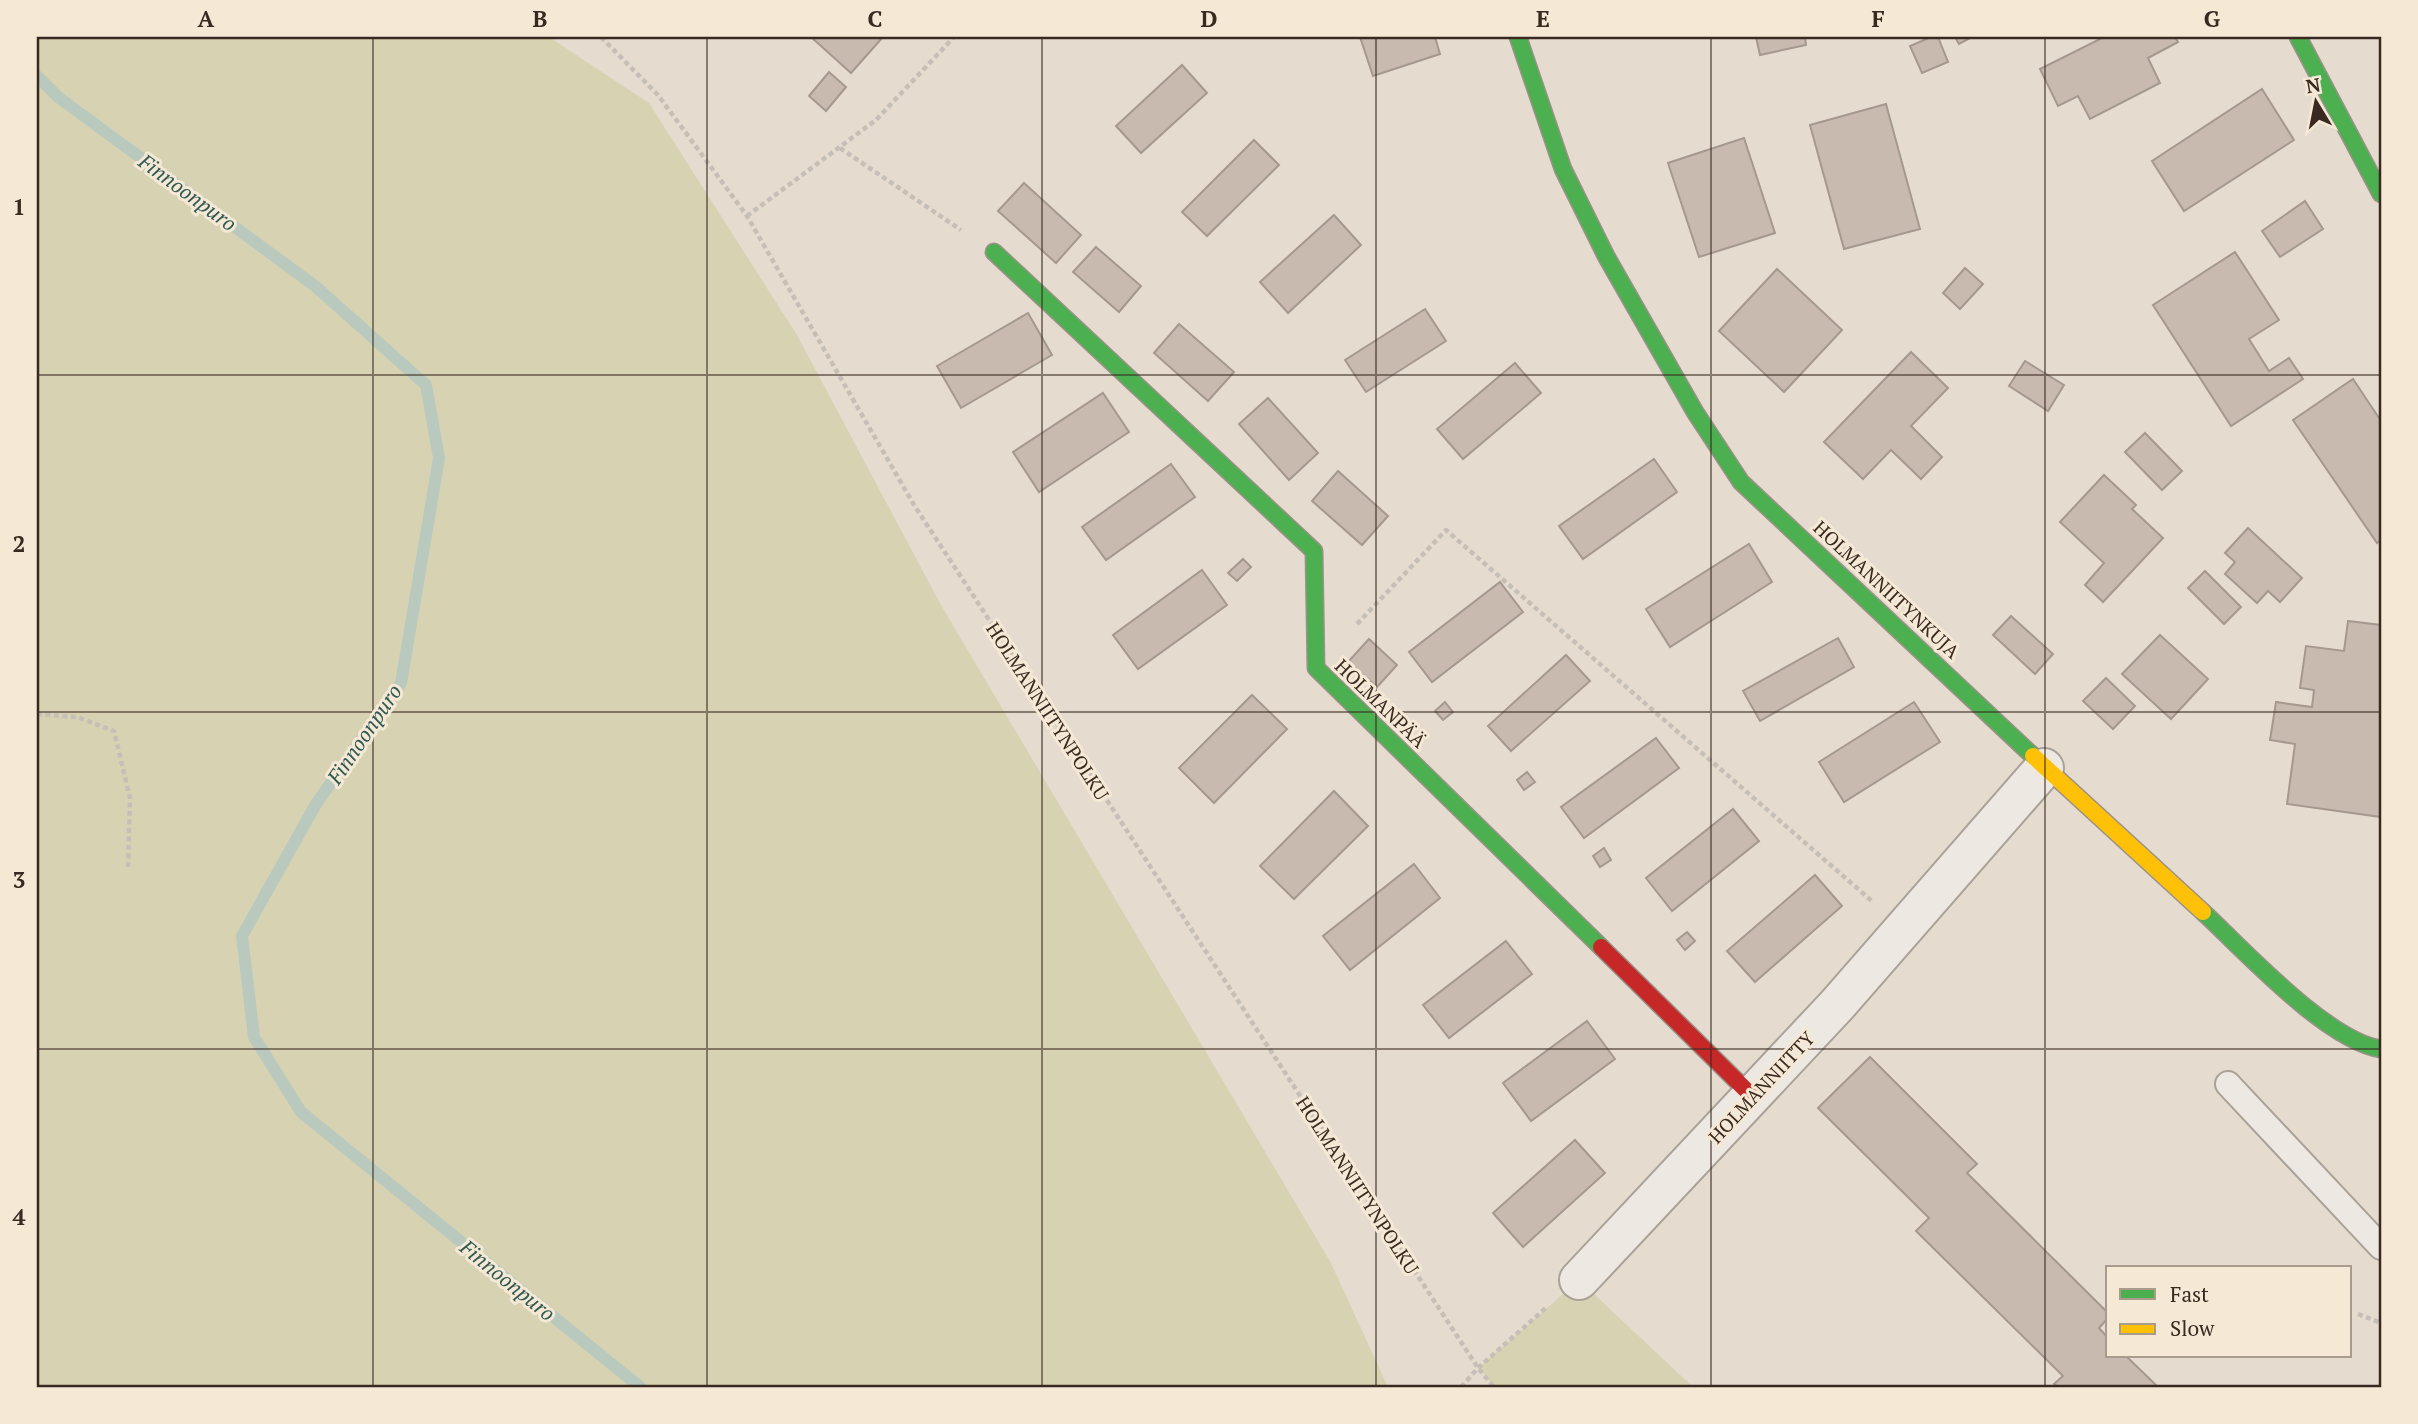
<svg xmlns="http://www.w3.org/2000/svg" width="2418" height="1424" font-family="'PT Serif',serif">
<rect width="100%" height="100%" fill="#e5dccf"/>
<g fill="#d7d3b2">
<path d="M37 37H549L649 103 797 335 941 605 1331 1263 1388 1387H37Z"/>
<path d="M1579 1280 1693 1387H1495L1478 1368Z"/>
</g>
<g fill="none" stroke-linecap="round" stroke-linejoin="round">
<path stroke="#bac9be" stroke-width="12" d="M37 76 58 97 315 286 426 385 439 458 401 683 316 804 242 936 254 1037 301 1112 640 1387"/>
</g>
<g fill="#c9bab0" stroke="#a5988e" stroke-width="2">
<path d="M811 37H883L851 73Z"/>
<path d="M1360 37H1435L1440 54 1373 76Z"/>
<path d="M1756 37H1805L1806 45 1760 55Z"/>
<path d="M1931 37H1938L1948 62 1922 73 1910 46Z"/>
<path d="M1955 37H1972L1959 44Z"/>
<path d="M2104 37H2175L2178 42 2148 58 2160 83 2090 119 2078 96 2058 106 2040 69Z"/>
<path d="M1182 65 1207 93 1141 153 1116 126Z"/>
<path d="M829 72 846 87 826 111 809 96Z"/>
<path d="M2262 89 2294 140 2184 211 2152 161Z"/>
<path d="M1886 104 1920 229 1844 249 1810 125Z"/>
<path d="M1744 138 1775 233 1699 257 1668 163Z"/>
<path d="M1254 140 1279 165 1207 236 1182 212Z"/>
<path d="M1024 183 1081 235 1056 263 998 211Z"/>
<path d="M2305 201 2323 229 2280 257 2262 231Z"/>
<path d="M1334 215 1361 245 1288 313 1260 282Z"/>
<path d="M1096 247 1141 286 1119 312 1073 272Z"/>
<path d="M2235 252 2279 320 2249 339 2269 371 2289 358 2303 379 2231 426 2153 305Z"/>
<path d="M1965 268 1983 284 1960 309 1943 293Z"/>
<path d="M1777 269 1842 330 1784 392 1719 331Z"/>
<path d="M1425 309 1446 341 1366 392 1345 360Z"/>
<path d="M1028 313 1052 355 961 408 937 366Z"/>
<path d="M1179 324 1234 372 1208 401 1154 353Z"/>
<path d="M1911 352 1948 388 1911 426 1942 457 1921 479 1891 450 1863 479 1824 442Z"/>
<path d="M2025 361 2064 385 2048 411 2009 386Z"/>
<path d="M1515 363 1541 393 1463 459 1437 429Z"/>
<path d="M2353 379 2381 421V540L2377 543 2293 420Z"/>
<path d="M1103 393 1129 432 1039 492 1013 452Z"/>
<path d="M1268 398 1318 453 1289 480 1239 424Z"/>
<path d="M2145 433 2182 471 2162 490 2125 452Z"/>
<path d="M1654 459 1677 492 1583 559 1559 526Z"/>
<path d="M1171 464 1195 497 1106 560 1082 527Z"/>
<path d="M1338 471 1388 516 1362 545 1312 501Z"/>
<path d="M2104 475 2136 505 2132 509 2163 538 2103 602 2085 585 2104 563 2060 522Z"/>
<path d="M2248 528 2302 578 2280 602 2268 591 2257 603 2225 574 2235 562 2225 553Z"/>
<path d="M1749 544 1772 582 1670 647 1646 609Z"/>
<path d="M1243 559 1251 567 1237 581 1228 573Z"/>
<path d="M1202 570 1227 605 1138 669 1113 635Z"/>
<path d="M2205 571 2241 607 2224 624 2188 588Z"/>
<path d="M1500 582 1523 612 1432 682 1409 652Z"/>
<path d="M2011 616 2053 654 2035 674 1993 635Z"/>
<path d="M2348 621 2381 625V817L2287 804 2295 744 2270 740 2276 702 2312 707 2314 690 2300 688 2306 646 2344 651Z"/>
<path d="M2160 635 2208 679 2171 719 2122 674Z"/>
<path d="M1838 638 1854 667 1760 721 1743 691Z"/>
<path d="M1369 639 1397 665 1377 687 1348 662Z"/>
<path d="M1566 655 1590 681 1511 751 1488 726Z"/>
<path d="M2106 678 2135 706 2113 729 2083 701Z"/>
<path d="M1252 695 1287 729 1214 803 1179 768Z"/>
<path d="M1445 702 1453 712 1443 720 1435 711Z"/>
<path d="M1914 702 1940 742 1844 802 1819 762Z"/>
<path d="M1656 738 1679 768 1584 838 1561 807Z"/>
<path d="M1527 772 1535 782 1524 790 1517 780Z"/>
<path d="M1334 791 1368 826 1294 899 1260 866Z"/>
<path d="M1733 809 1759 841 1672 911 1646 878Z"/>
<path d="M1604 848 1611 860 1600 867 1593 856Z"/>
<path d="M1414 864 1440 898 1350 970 1323 936Z"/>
<path d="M1815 875 1842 906 1755 982 1727 951Z"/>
<path d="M1687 932 1695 941 1685 950 1677 940Z"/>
<path d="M1506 941 1532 974 1449 1038 1423 1005Z"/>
<path d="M1587 1021 1615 1059 1531 1121 1503 1083Z"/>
<path d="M1870 1057 1977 1164 1967 1173 2108 1313V1318L2099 1328 2108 1338V1356H2126L2158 1387H2058L2054 1384 2063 1376 1916 1231 1929 1218 1818 1108Z"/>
<path d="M1575 1140 1605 1173 1523 1247 1493 1213Z"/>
</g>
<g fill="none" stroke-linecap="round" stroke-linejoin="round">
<defs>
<path id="lane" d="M2228 1084 2381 1247"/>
<path id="street" d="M1579 1280 1837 1005 2044 768"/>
<g id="fast">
<path d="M1518 37 1563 169 1606 256 1695 412 1741 482 2033 756"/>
<path d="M2298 37 2381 194"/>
<path d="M994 252 1314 551 1316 668 1601 947"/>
<path d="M2203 912C2245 951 2327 1041 2381 1049"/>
</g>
<path id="slow" d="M2033 756 2203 912"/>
<path id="jam" d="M1601 947 1753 1097"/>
</defs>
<use href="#lane" stroke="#aaa198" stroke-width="28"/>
<use href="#street" stroke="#aaa198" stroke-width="42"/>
<use href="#fast" stroke="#9a9188" stroke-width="19"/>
<use href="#slow" stroke="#9a9188" stroke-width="19"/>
<use href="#jam" stroke="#9a9188" stroke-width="19"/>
<g stroke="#c6bfb8" stroke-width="4.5" stroke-dasharray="5 3.5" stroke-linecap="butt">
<path d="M601 37 658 95 747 216 914 505 1478 1368 1494 1387"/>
<path d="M840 148 961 230"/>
<path d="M747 216 876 120 954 37"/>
<path d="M1357 624 1446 530 1873 902"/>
<path d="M37 714 77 717 114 731 130 798 128 868"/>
<path d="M2358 1314 2381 1323"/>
<path d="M1461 1387 1478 1368 1547 1307"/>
</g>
<use href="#lane" stroke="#ede8e1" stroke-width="24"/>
<use href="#street" stroke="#ede8e1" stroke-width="38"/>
<use href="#fast" stroke="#4caf50" stroke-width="16"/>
<use href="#slow" stroke="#ffc107" stroke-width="16"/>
<use href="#jam" stroke="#c62828" stroke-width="16"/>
</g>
<path fill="none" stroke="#392920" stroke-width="2" stroke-opacity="0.55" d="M373 37V1387M707 37V1387M1042 37V1387M1376 37V1387M1711 37V1387M2045 37V1387M37 375H2381M37 712H2381M37 1049H2381"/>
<g text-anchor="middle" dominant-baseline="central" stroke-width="6" stroke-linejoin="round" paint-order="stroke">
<g font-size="19" fill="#392920" stroke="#f5e9d6">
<text transform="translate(1887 589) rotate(43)">HOLMANNIITYNKUJA</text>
<text transform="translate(1381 703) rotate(44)">HOLMANPÄÄ</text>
<text transform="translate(1048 711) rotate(57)">HOLMANNIITYNPOLKU</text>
<text transform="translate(1761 1087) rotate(-47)">HOLMANNIITTY</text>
<text transform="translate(1358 1185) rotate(57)">HOLMANNIITYNPOLKU</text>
</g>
<g font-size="21" font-style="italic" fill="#2f5952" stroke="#f5e9d6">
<text transform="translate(188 192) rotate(36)">Finnoonpuro</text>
<text transform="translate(364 734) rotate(-56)">Finnoonpuro</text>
<text transform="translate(508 1280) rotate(39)">Finnoonpuro</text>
</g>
</g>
<rect width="2418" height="1424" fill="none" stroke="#f5e9d6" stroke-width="77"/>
<rect x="2106" y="1266" width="245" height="91" fill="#f5e9d6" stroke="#aa9c8d" stroke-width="2"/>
<rect x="2120" y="1289" width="35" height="10" fill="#4caf50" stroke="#aa9c8d" stroke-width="2"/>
<text x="2170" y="1302" font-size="21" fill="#392920">Fast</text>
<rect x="2120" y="1324" width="35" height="10" fill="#ffc107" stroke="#aa9c8d" stroke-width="2"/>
<text x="2170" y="1336" font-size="21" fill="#392920">Slow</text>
<g transform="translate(2316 102) rotate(350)" stroke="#f5e9d6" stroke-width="5" paint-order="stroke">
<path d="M0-5L12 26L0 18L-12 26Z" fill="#392920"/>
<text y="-10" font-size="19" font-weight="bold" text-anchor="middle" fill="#392920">N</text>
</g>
<rect x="38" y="38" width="2342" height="1348" fill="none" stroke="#392920" stroke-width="2.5"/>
<g font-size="23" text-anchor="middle" font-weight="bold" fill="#392920">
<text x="206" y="27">A</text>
<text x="540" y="27">B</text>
<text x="875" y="27">C</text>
<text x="1209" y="27">D</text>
<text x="1543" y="27">E</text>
<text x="1878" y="27">F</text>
<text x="2212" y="27">G</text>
<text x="19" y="215">1</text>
<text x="19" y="552">2</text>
<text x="19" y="888">3</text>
<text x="19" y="1225">4</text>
</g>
</svg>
